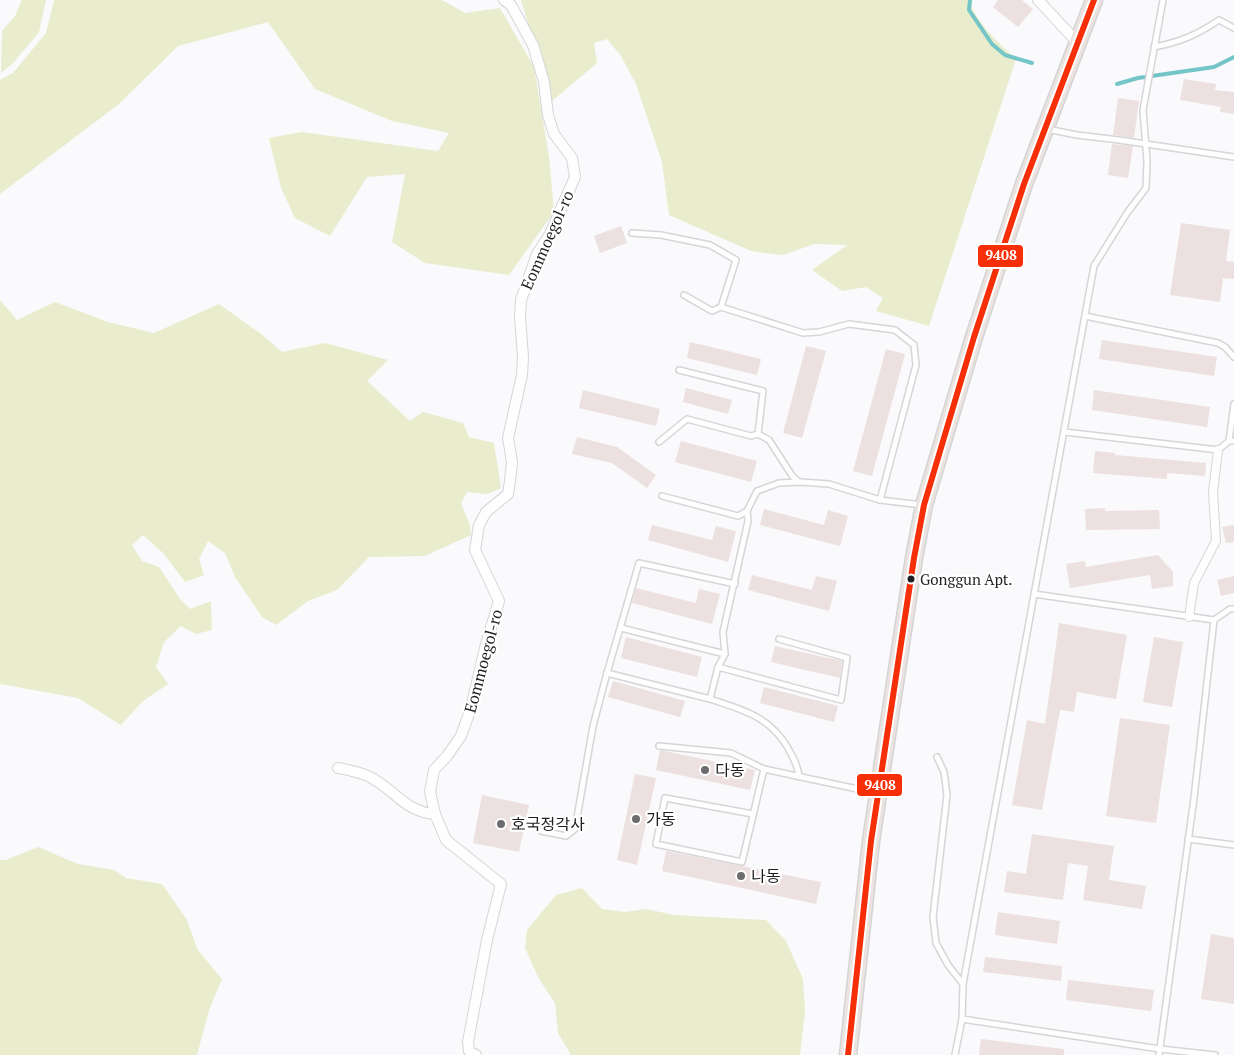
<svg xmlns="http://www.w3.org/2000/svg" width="1234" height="1055" font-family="'PT Serif','Noto Sans KR',serif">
<rect width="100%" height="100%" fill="#faf9fb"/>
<g fill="#e9edce">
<path d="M22 0H46L39 32 13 63 1 73 2 31 15 16Z"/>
<path d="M54 0H442L465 13 500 8 534 67 549 157 554 212 509 275 425 263 392 242 405 174 367 177 330 236 295 218 281 188 269 138 302 132 438 151 449 133 392 121 315 89 268 22 178 46 119 104 0 194V80L13 73 46 33Z"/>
<path d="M521 0H969C978 25 997 41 1016 59L929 326 876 311 883 298 866 287 842 291 812 270 847 245 814 244 783 255 751 251 669 215 662 162 636 84 621 56 607 39 594 43 597 63 552 101 544 89 536 51Z"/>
<path d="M0 300 17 320 55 302 108 322 154 333 219 304 260 333 282 352 325 343 388 360 367 381 410 421 423 412 463 423 469 437 494 443 501 488 488 494 467 492 461 503 470 525 471 535 425 556 369 557 337 590 308 601 276 625 262 617 235 577 225 553 208 541 199 559 204 575 185 582 164 554 143 535 132 545 142 561 159 567 180 599 190 609 211 601 212 630 196 634 181 626 164 642 156 667 168 684 143 701 121 725 78 698 0 684Z"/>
<path d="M38 847 78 864 114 870 126 878 162 884 187 920 197 949 222 979 209 1010 197 1055H0V860H6Z"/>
<path d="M582 888 602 909 625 912 646 909 674 915 766 920 786 941 803 979 805 1012 800 1055H571L558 1033 555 1003 539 979 525 948 527 930 556 895Z"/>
</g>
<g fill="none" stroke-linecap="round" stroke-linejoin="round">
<g stroke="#74c5c8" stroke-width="4">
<path d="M970 0 969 10 992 44 1005 55 1032 63"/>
<path d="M1117 84 1138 78 1214 67 1234 57"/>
</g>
</g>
<g fill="#ece0e0">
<path d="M998 0H1022L1033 9 1018 27 993 7Z"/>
<path d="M1184 79 1216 84 1215 90 1234 92V114L1220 112 1221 107 1180 100Z"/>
<path d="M1118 98 1139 101 1134 138 1113 135Z"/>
<path d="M1112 144 1133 146 1128 178 1108 175Z"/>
<path d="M1181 223 1230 230 1226 261 1234 262V279L1223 278 1220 302 1170 295Z"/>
<path d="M621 226 627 243 600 253 594 236Z"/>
<path d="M1102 340 1217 357 1214 376 1099 359Z"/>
<path d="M690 342 761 359 757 375 687 358Z"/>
<path d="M806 346 826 351 802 438 783 433Z"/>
<path d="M886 349 905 354 872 476 853 471Z"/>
<path d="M686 388 732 400 728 414 683 402Z"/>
<path d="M583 390 660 409 656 426 579 408Z"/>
<path d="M1094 390 1210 407 1207 427 1092 410Z"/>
<path d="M577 437 617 447 656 475 647 488 612 463 572 454Z"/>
<path d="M681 441 757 461 751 482 675 462Z"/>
<path d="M1095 451 1115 453V455L1206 463 1205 476 1167 473V479L1093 473Z"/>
<path d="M1105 508V511L1159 510 1160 529 1086 530 1085 509Z"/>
<path d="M764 509 824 525 828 510 848 516 840 546 760 525Z"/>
<path d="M652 525 712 540 716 526 736 531 728 562 648 540Z"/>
<path d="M1234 525V542L1226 543 1222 527Z"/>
<path d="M1158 555 1173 572V586L1152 589 1150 575 1070 588 1066 564 1085 561 1086 567Z"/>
<path d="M752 575 812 590 816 576 837 581 829 611 748 590Z"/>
<path d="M1234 576V593L1221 596 1217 580Z"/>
<path d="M636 588 696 603 699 589 720 594 712 624 632 603Z"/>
<path d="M1059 623 1127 635 1116 699 1077 692 1074 712 1060 710 1042 810 1012 805 1027 720 1045 724Z"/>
<path d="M626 637 702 657 697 677 621 658Z"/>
<path d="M1154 637 1183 642 1172 707 1143 702Z"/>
<path d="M775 646 842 661 840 678 771 662Z"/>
<path d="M613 681 685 701 680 717 608 697Z"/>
<path d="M764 687 838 706 834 722 760 703Z"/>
<path d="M1120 718 1170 725 1156 823 1106 816Z"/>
<path d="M660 750 755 770 750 790 656 770Z"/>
<path d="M635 774 656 778 637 865 617 860Z"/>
<path d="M482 795 529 805 519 852 473 843Z"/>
<path d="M1032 834 1114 846 1109 880 1146 886 1142 909 1083 900 1088 866 1068 863 1063 900 1004 892 1007 871 1026 874Z"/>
<path d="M666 851 821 882 816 904 662 871Z"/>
<path d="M998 912 1060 921 1057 944 995 935Z"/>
<path d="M1211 934 1234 938V1004L1201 999Z"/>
<path d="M985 957 1062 966 1061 981 983 972Z"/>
<path d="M1068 980 1154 990 1151 1011 1066 1000Z"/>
<path d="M981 1039 1064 1049V1055H979Z"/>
</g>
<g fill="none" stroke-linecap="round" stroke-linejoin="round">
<defs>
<g id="service">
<path d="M1163 0 1143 110 1147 161 1146 188 1127 213 1094 266 963 984 962 1019 1160 1049 1215 1055"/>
<path d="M1154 47C1180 42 1197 35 1219 20L1234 28"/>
<path d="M1047 129 1077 135 1119 140 1234 157"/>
<path d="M632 233 661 235 710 245 736 260 721 307 803 333 819 332 849 324 895 330 914 345 916 365 880 500"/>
<path d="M684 295 712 311 721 307"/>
<path d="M1085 316 1218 343 1225 347 1234 357"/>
<path d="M679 370 763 391 758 434 769 440 793 477 799 482"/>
<path d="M1065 432 1218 450 1229 441H1234"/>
<path d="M1229 441 1234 404"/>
<path d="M659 442 687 419 751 436 758 434"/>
<path d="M662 496 738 516 747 511 757 491 779 483 800 482 829 484 880 500 922 505"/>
<path d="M1034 594 1214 620 1194 798 1159 1055"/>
<path d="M1214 620 1230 609H1234"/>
<path d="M621 628 725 654"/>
<path d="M718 667 841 700 847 658 779 639"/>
<path d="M607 673 639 563 735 584"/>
<path d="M710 699C743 710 769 716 788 748 793 758 798 765 799 777"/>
<path d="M659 746 731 753 764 769 876 793"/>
<path d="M937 757 944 772 947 795 933 917 936 943 948 965 963 984"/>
<path d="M753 814 665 798 656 844 742 862 764 769"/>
<path d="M541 831 566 836 575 829 593 726 607 673 710 699 718 667 725 654 723 632 748 521 747 511"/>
<path d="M1188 839 1234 845"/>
<path d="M955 1055 962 1019"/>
</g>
<path id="pedestrian" d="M1189 617 1194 583 1216 541 1213 492 1218 450"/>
<g id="minor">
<path d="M1038 0 1078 43"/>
<path d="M338 768C348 770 359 772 368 776 394 788 404 812 435 814"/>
<path d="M476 1055 469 1051 468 1042 487 940 501 884 446 840 435 814 430 792 434 770 447 756 461 736 471 708 485 648 499 601 475 550 479 525 486 512 508 494 510 481 512 462 508 438 522 375 523 357 520 317 521 300 537 254 550 234 575 177 572 158 554 134 548 115 544 82 533 45 511 5 504 0"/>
</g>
<path id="primary" d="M848 1055 871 841 914 558 924 505 974 337 1024 184 1094 0"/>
</defs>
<use href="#service" stroke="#d6d5d7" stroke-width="8"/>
<use href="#pedestrian" stroke="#d6d5d7" stroke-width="10"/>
<use href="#minor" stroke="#d6d5d7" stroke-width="12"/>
<use href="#primary" stroke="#d5d4d5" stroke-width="19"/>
<use href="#service" stroke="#fefefe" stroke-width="5"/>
<use href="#pedestrian" stroke="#fefefe" stroke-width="8"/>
<use href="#minor" stroke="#fefefe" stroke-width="10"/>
<use href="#primary" stroke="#ebe3e0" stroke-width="16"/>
<defs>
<path id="bus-1" d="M848 1055 871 841 914 558 924 505 974 337 1024 184 1094 0"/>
</defs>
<use href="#bus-1" stroke="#fff" stroke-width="10"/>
<use href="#bus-1" stroke="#f72f08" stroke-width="6"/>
</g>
<circle fill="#1f1e20" stroke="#fff" stroke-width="2" cx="911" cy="579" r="4.5"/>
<g fill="#6c6b6d" stroke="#fff" stroke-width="2">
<circle cx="705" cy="770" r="5"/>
<circle cx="636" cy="819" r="5"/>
<circle cx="501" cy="824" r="5"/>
<circle cx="741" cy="876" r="5"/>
</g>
<g text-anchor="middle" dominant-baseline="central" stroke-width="4.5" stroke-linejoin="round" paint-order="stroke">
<g font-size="15" fill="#1f1e20" stroke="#fff" text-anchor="start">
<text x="920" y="579">Gonggun Apt.</text>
</g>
<g font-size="16" fill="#1f1e20" stroke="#fff">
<text transform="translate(547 240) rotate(-66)">Eommoegol-ro</text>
<text transform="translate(483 661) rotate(-75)">Eommoegol-ro</text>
</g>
<g font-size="16" fill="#1f1e20" stroke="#fff" text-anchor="start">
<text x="715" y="770">다동</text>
<text x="646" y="819">가동</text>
<text x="511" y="824">호국정각사</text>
<text x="751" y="876">나동</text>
</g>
</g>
<g stroke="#fff" stroke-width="2">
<rect x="977" y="244" width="47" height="24" rx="5" fill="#f72f08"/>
<rect x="856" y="773" width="47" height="24" rx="5" fill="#f72f08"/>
</g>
<g font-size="14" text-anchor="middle" font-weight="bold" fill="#fff">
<text x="1001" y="260">9408</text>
<text x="880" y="790">9408</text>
</g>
</svg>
